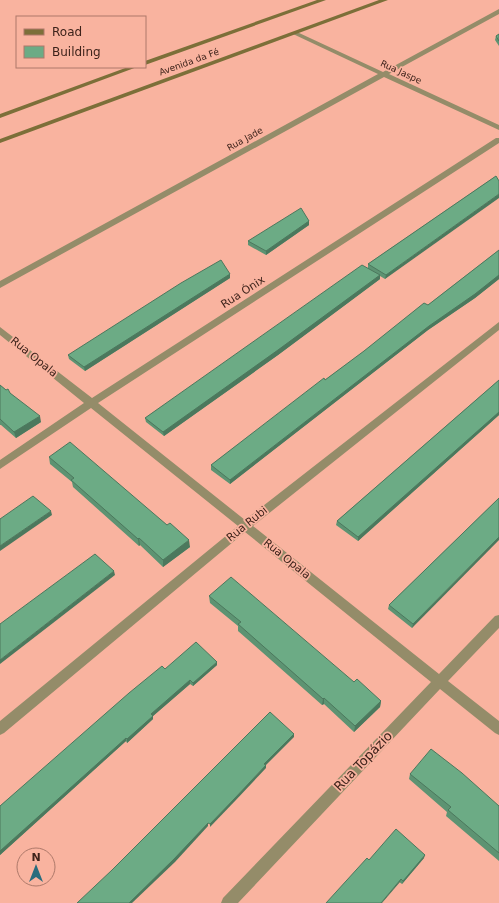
<svg xmlns="http://www.w3.org/2000/svg" width="499" height="903" font-family="'DejaVu Sans',sans-serif">
<rect width="100%" height="100%" fill="#f9b39f"/>
<g fill="none" stroke-linecap="round" stroke-linejoin="round">
<g fill="#948c69" fill-rule="evenodd">
<path d="M499 9V14L389 74 499 125V130L384 77 0 288V281L378 74 293 34V32H297L383 72Z"/>
<path d="M496 138H499V143L98 403 245 520 499 322V330L253 526 439 674 495 616 499 615V628L448 681 499 721V735L495 733 440 689 238 903H221L223 898 431 682 245 532 4 733 0 735V721L238 526 91 408 0 469V460L84 403 0 335V327L92 398Z"/>
</g>
<g fill="#7c6f39" fill-rule="evenodd">
<path d="M317 0H326L145 65V61Z"/>
<path d="M379 0H388L0 143V139Z"/>
<path d="M128 67H137L0 118V114Z"/>
</g>
</g>
<g fill="#5d9372">
<path d="M499 34V46L495 40 496 36Z"/>
<path d="M496 176 385 279 380 276V279L278 355 164 436 146 422 145 418 368 268V264Z"/>
<path d="M309 221V225L266 255 248 245V241Z"/>
<path d="M499 250V279L475 298 428 330 230 484 211 470V465L325 380 428 305Z"/>
<path d="M230 274V278L85 371 69 359 68 355Z"/>
<path d="M499 380V415L358 541 336 525 337 521Z"/>
<path d="M0 385 10 393 41 422 16 438 1 425H0Z"/>
<path d="M49 457 190 547 163 567 140 545 139 546 73 487 72 482 50 464Z"/>
<path d="M499 498 412 628 388 609 389 605Z"/>
<path d="M209 596 354 682 381 701 380 707 354 732 324 704 322 705 238 631V626L210 603Z"/>
<path d="M217 665 193 686 190 684 153 716V719L127 743 126 741 0 855V806L165 669Z"/>
<path d="M410 774 499 806V861L446 816 447 812 409 779Z"/>
<path d="M424 858 402 884 369 860Z"/>
</g>
<g fill="#4c785d">
<path d="M499 194V198L385 279 386 275Z"/>
<path d="M309 221V225L266 255V251Z"/>
<path d="M230 274V278L85 371 84 367Z"/>
<path d="M380 275V279L278 355 164 436 163 432Z"/>
<path d="M499 275V279L475 298 428 330 230 484V480L429 326Z"/>
<path d="M499 412V415L358 541V537Z"/>
<path d="M40 416 41 422 16 438 14 432Z"/>
<path d="M51 511 52 515 0 551V546Z"/>
<path d="M499 537V540L412 628 413 624Z"/>
<path d="M139 538 140 545 139 546 138 539Z"/>
<path d="M189 540 190 547 163 567V560Z"/>
<path d="M114 571 115 575 0 664V660Z"/>
<path d="M217 662V665L193 686V683Z"/>
<path d="M190 680V684L153 716V719L127 743V739L151 714Z"/>
<path d="M324 698V704L322 705 323 699Z"/>
<path d="M381 701 380 707 354 732 355 726Z"/>
<path d="M294 734V737L264 767V764Z"/>
<path d="M126 738V741L0 855V851Z"/>
<path d="M266 765V768L235 801 210 827V824Z"/>
<path d="M208 823V826L175 862 132 903H129Z"/>
<path d="M425 855 424 858 402 884 403 881Z"/>
<path d="M401 879 400 882 382 903H381Z"/>
</g>
<g fill="#6cab85" stroke="#4c785d">
<path d="M499 34V41L496 36Z"/>
<path d="M496 176 499 181V194L386 275 368 264Z"/>
<path d="M301 208 309 221 266 251 248 241Z"/>
<path d="M499 250V275L475 294 429 326 230 480 211 465 324 378 325 380 364 351 424 303 428 305Z"/>
<path d="M221 260 230 274 84 367 68 355 181 283Z"/>
<path d="M362 265 380 275 278 350 163 432 145 418Z"/>
<path d="M499 380V412L358 537 337 521Z"/>
<path d="M0 385 6 390 8 389 10 393 40 416 14 432 0 419Z"/>
<path d="M70 442 167 525 170 523 189 540 163 560 139 538 138 539 71 480 74 478 49 457Z"/>
<path d="M33 496 51 511 0 546V519Z"/>
<path d="M499 498V537L413 624 389 605Z"/>
<path d="M95 554 114 571 0 660V624Z"/>
<path d="M231 577 354 682 357 679 381 701 355 726 324 698 323 699 238 624 241 622 209 596Z"/>
<path d="M196 642 217 662 193 683 190 680 151 714 153 716 127 739 126 738 0 851V806L129 693 162 666 165 669Z"/>
<path d="M270 712 294 734 264 764 266 765 235 798 210 824 208 823 174 859 129 903H77L112 870Z"/>
<path d="M431 749 462 773 499 806V853L448 810 451 807 410 774Z"/>
<path d="M396 829 425 855 403 881 401 879 381 903H326L367 858 369 860Z"/>
</g>
<g text-anchor="middle" dominant-baseline="central" stroke-width="3.5" stroke-linejoin="round" paint-order="stroke">
<g font-size="9" fill="#3e231b" stroke="#f9b39f">
<text transform="translate(189 62) rotate(-20)">Avenida da Fé</text>
<text transform="translate(401 72) rotate(25)">Rua Jaspe</text>
<text transform="translate(245 139) rotate(-29)">Rua Jade</text>
</g>
<g font-size="11" fill="#3e231b" stroke="#f9b39f">
<text transform="translate(243 292) rotate(-33)">Rua Ónix</text>
<text transform="translate(34 357) rotate(39)">Rua Opala</text>
<text transform="translate(247 524) rotate(-39)">Rua Rubi</text>
<text transform="translate(287 559) rotate(39)">Rua Opala</text>
</g>
<g font-size="13" fill="#3e231b" stroke="#f9b39f">
<text transform="translate(363 761) rotate(-46)">Rua Topázio</text>
</g>
</g>
<rect x="16" y="16" width="130" height="52" fill="#f9b39f" stroke="#ae796a"/>
<rect x="24" y="29" width="20" height="6" fill="#7c6f39" stroke="#ae796a"/>
<text x="52" y="36" font-size="12" fill="#3e231b">Road</text>
<rect x="24" y="46" width="20" height="12" fill="#6cab85" stroke="#ae796a"/>
<text x="52" y="56" font-size="12" fill="#3e231b">Building</text>
<g transform="translate(36 867)"><circle r="19" fill="#f9b39f" stroke="#ae796a"/>
<path d="M0-3L7 15L0 10L-7 15Z" fill="#286c7d"/>
<text y="-6" font-size="11" font-weight="bold" text-anchor="middle" fill="#3e231b">N</text>
</g>
</svg>
